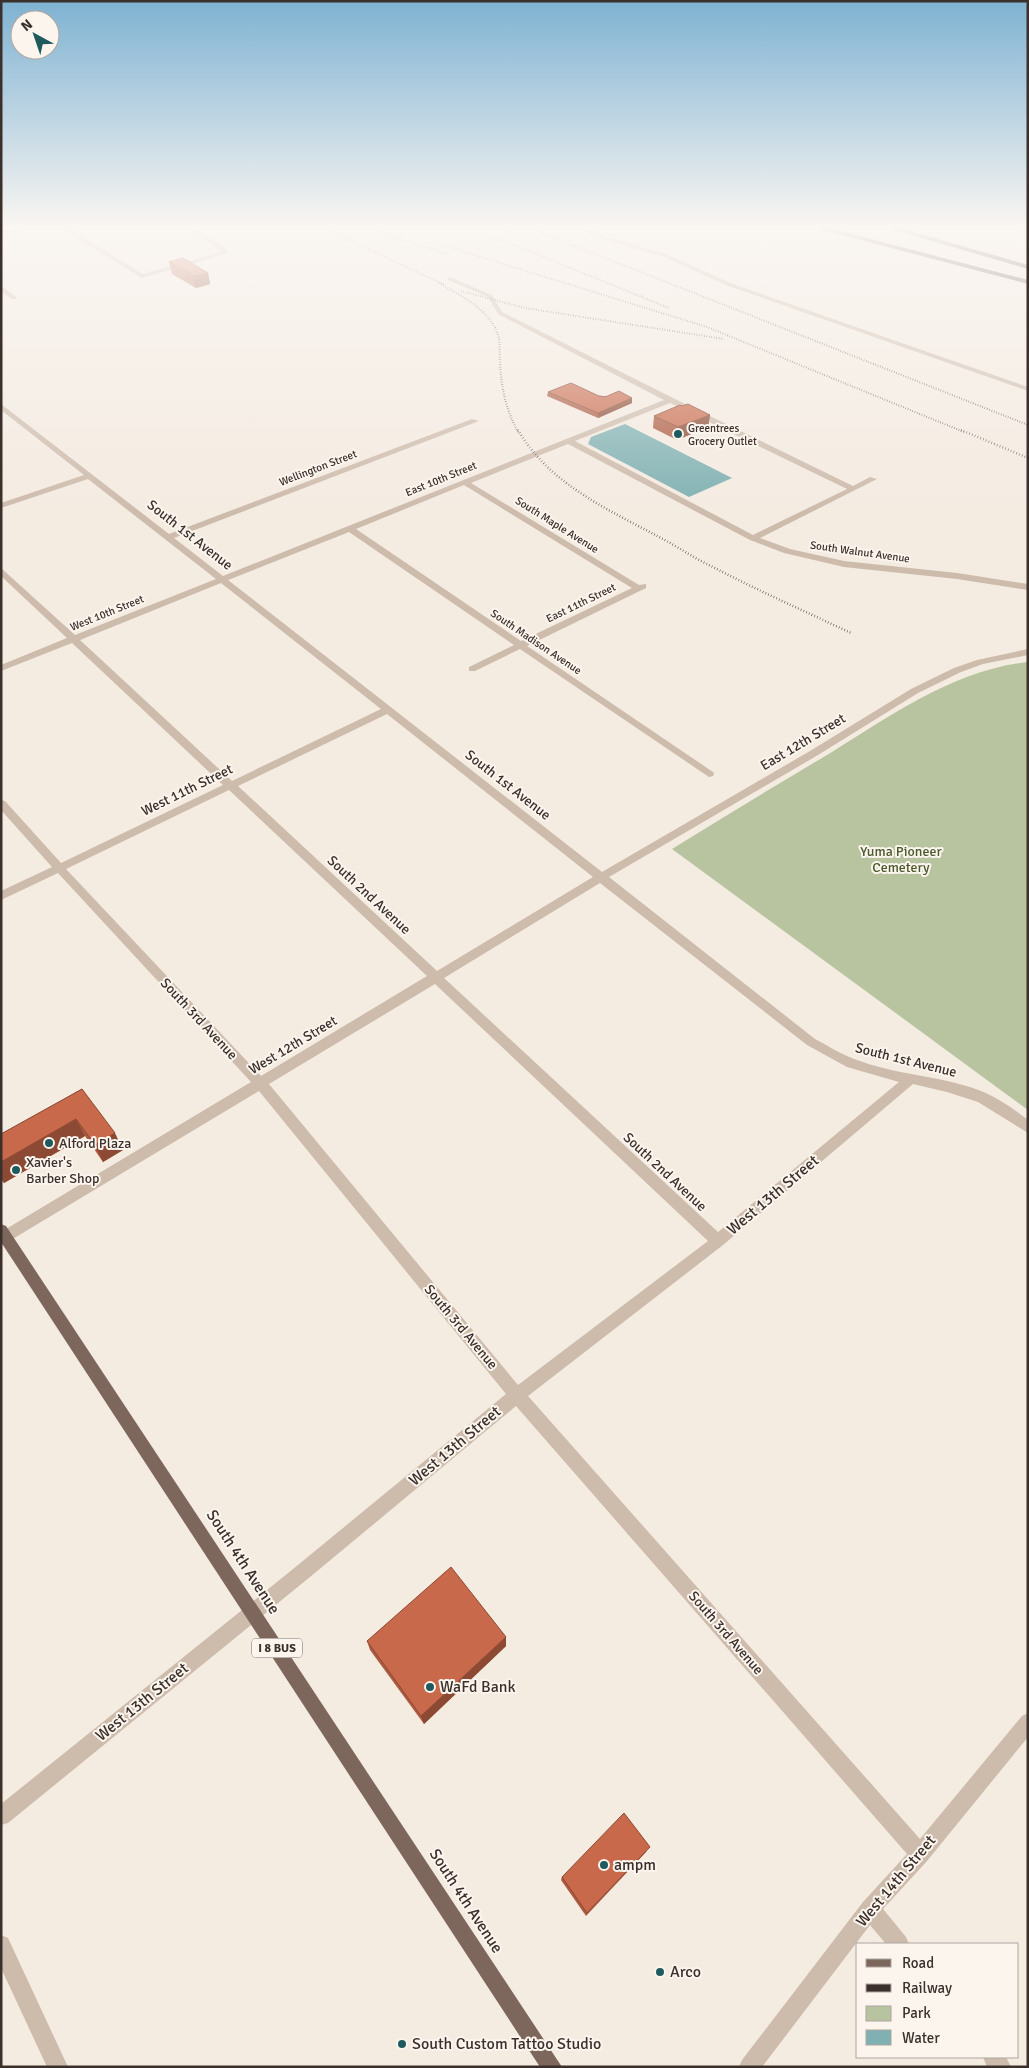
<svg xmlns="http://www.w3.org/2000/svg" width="1029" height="2068" font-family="Signika,sans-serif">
<rect width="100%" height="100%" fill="#f4ebe1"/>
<path fill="#b8c4a0" d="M1028 662V1110L672 849C725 816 778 784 832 752 893 714 955 670 1028 662Z"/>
<path fill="#7fb0b2" d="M625 424 732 478 689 497 588 444 591 437Z"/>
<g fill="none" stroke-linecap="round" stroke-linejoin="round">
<g fill="#cdbbac" fill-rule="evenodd">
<path d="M27 225H38L1 236V232Z"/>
<path d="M55 225H63L143 274 222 252 182 225H189L226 248 228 253 142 278Z"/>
<path d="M567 225H577L613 239 666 254 730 283 1028 387V391L726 285 662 256 609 241Z"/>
<path d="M450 277 492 295 502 312 673 398 853 486 870 477 877 479 760 538 790 549 844 561 957 573 1028 584V590L957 579 844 567 784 553 750 540 568 444 471 483 639 585 646 584V588L527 646 713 772 714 774 713 776 709 777 520 649 475 671H469V667L514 645 349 532 228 580 602 872 810 751 911 689 954 668 977 660 1028 649V655L983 664 961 672 918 693 818 755 609 877 815 1039C830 1047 844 1056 860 1061 901 1076 946 1076 986 1093 1001 1100 1015 1110 1028 1120V1133L978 1102 947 1092 913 1084 723 1245 528 1396 920 1839 1022 1716 1028 1713V1737L927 1861 883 1909 906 1937 909 1944H886L870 1925 762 2067H739L742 2060 863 1902 907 1854 516 1406 310 1577 8 1823 1 1825V1804L298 1565 506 1394 259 1091 1 1246V1232L251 1082 58 873 1 900V891L52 867 1 810V800L5 801 61 863 223 785 72 643 1 671V665L67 638 1 576V568L75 635 216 579 88 479 1 508V503L84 475 1 410V404L169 534 472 419 479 421 174 538 223 576 664 400 498 314 488 297 448 280V278ZM670 403 847 489 753 535 575 441ZM464 485 632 588 521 641 356 529ZM221 583 381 709 232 781 80 640ZM387 714 593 877 437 971 238 786ZM229 790 427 976 261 1076 66 869ZM600 883 807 1045 847 1067 899 1082 718 1232 444 978ZM435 984 708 1241 518 1385 269 1084Z"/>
<path d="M1 286 16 297V299H12L1 291Z"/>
<path d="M1 1935 8 1938 68 2067H47L1 1968Z"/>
<path d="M983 2057H1006L1011 2067H987Z"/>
</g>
<path fill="#7d675c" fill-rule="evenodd" d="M1 1224 6 1226 562 2067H540L1 1242Z"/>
<g fill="#5c4a42" fill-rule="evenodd">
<path d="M804 225H817L1028 280V284Z"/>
<path d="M877 225H889L1028 265V269Z"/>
</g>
<g stroke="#3b302b" stroke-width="2" stroke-dasharray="0.5 2" stroke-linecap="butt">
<path d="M311 225 338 235 445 285"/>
<path d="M522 225 1028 425"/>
<path d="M377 232 447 254"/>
<path d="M494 237 669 308"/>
<path d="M439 244 707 327 964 432"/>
<path d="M439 283C460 295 487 308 497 332 501 341 499 352 500 362 501 387 506 410 518 432"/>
<path d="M461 291 525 308 724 339"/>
</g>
<g stroke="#3b302b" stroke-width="2.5" stroke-dasharray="0.5 2.5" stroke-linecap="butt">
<path d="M518 430C549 484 609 510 661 538 678 547 694 558 711 566 757 590 804 611 851 633"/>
<path d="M961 430 1028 458"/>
</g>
</g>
<g fill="#ac5a40">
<path d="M169 262 208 273 210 284 196 288 172 274Z"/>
<path d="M548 392 632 398V403L598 418 547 396Z"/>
<path d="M682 406 710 415 708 427 677 440 653 428 654 416Z"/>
<path d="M82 1089 123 1150 103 1162 85 1136 4 1183 1 1179V1134Z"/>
<path d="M506 1637V1646L424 1724 370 1650 367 1641Z"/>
<path d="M647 1851 586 1916 561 1880 562 1877Z"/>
</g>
<g fill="#8c4a34">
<path d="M208 273 210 284 196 288 194 276Z"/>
<path d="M632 398V403L598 418V413Z"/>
<path d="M710 415 708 427 677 440 678 427Z"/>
<path d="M76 1119 85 1136 4 1183 1 1178V1162Z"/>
<path d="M115 1133 123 1150 103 1162 95 1145Z"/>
<path d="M506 1637V1646L424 1724 421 1716Z"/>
</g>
<g fill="#c8694b" stroke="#8c4a34">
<path d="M183 258 208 273 194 276 169 262Z"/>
<path d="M571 383 599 396 605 397 619 391 632 398 598 413 548 392Z"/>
<path d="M688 404 710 415 678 427 654 416 680 405 682 406Z"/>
<path d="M82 1089 115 1133 95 1145 76 1119 1 1162V1134Z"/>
<path d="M451 1567 506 1637 421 1716 367 1641Z"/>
<path d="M624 1813 650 1847 587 1913 562 1877Z"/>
</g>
<linearGradient id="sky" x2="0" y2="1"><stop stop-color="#7eb2d2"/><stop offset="0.44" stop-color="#faf6f2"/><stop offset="1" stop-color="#faf6f2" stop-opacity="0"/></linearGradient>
<rect width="1029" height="515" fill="url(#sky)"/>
<g fill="#1f5a5e" stroke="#fbf5ee" stroke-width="2">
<circle cx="678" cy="434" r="5"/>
<circle cx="49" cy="1143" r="5"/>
<circle cx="16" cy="1170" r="5"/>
<circle cx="430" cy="1687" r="5"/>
<circle cx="604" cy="1865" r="5"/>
<circle cx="660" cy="1972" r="5"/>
<circle cx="402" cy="2044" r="5"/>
</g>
<g text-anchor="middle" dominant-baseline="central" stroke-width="4" stroke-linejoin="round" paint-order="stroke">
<g font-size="11" fill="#3b302b" stroke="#fbf5ee" text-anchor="start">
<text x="688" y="428">Greentrees<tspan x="688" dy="13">Grocery Outlet</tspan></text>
</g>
<g font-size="11" fill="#3b302b" stroke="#fbf5ee">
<text transform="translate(318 468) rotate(-21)">Wellington Street</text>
<text transform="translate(441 479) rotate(-22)">East 10th Street</text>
<text transform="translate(557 525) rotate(32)">South Maple Avenue</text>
<text transform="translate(860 552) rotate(8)">South Walnut Avenue</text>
<text transform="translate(581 603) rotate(-26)">East 11th Street</text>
<text transform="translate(107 613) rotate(-22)">West 10th Street</text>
<text transform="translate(536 642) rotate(34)">South Madison Avenue</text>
</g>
<rect fill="#fbf5ee" stroke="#756b66" stroke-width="1" x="252" y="1638.5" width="50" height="19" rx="4"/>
<g font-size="12" font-weight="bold" fill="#3b302b">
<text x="277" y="1648">I 8 BUS</text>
</g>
<g font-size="14" fill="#3b302b" stroke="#fbf5ee">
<text transform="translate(190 535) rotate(38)">South 1st Avenue</text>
<text transform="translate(803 742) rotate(-31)">East 12th Street</text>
<text transform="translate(508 785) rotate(38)">South 1st Avenue</text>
<text transform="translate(187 790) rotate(-26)">West 11th Street</text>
<text transform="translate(369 895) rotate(43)">South 2nd Avenue</text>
<text transform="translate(199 1019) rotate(47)">South 3rd Avenue</text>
<text transform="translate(293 1045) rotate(-31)">West 12th Street</text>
<text transform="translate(906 1060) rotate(14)">South 1st Avenue</text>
<text transform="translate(665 1172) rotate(43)">South 2nd Avenue</text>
<text transform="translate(461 1327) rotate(50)">South 3rd Avenue</text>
<text transform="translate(726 1633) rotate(49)">South 3rd Avenue</text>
</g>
<g font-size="14" fill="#4a5a2e" stroke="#fbf5ee">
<text x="901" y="851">Yuma Pioneer<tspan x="901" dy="16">Cemetery</tspan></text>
</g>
<g font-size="14" fill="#3b302b" stroke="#fbf5ee" text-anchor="start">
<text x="59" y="1143">Alford Plaza</text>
<text x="26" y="1162">Xavier's<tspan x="26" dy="16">Barber Shop</tspan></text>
</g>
<g font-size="16" fill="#3b302b" stroke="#fbf5ee">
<text transform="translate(773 1195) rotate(-40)">West 13th Street</text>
<text transform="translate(455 1446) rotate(-40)">West 13th Street</text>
<text transform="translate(243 1562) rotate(57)">South 4th Avenue</text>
<text transform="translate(142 1702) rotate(-39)">West 13th Street</text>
<text transform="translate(896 1881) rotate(-50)">West 14th Street</text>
<text transform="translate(466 1901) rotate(57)">South 4th Avenue</text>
</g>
<g font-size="16" fill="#3b302b" stroke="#fbf5ee" text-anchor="start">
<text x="440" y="1687">WaFd Bank</text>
<text x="614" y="1865">ampm</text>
<text x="670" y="1972">Arco</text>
<text x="412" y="2044">South Custom Tattoo Studio</text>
</g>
</g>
<rect width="1029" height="2068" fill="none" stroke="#3b302b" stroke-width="5"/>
<rect x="856" y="1943" width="162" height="115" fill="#fbf5ee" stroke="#aea6a0"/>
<rect x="866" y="1959" width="25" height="8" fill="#7d675c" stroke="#aea6a0"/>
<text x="902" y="1968" font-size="15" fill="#3b302b">Road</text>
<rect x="866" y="1984" width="25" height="8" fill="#3b302b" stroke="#aea6a0"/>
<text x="902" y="1993" font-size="15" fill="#3b302b">Railway</text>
<rect x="866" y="2006" width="25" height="15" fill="#b8c4a0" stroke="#aea6a0"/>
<text x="902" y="2018" font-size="15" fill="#3b302b">Park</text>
<rect x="866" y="2030" width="25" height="15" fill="#7fb0b2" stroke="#aea6a0"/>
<text x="902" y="2043" font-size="15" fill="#3b302b">Water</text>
<g transform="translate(35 35) rotate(320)"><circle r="24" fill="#fbf5ee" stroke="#aea6a0"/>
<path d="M0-4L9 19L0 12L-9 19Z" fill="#1f5a5e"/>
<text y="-8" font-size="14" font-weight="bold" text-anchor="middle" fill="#3b302b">N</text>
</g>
</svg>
